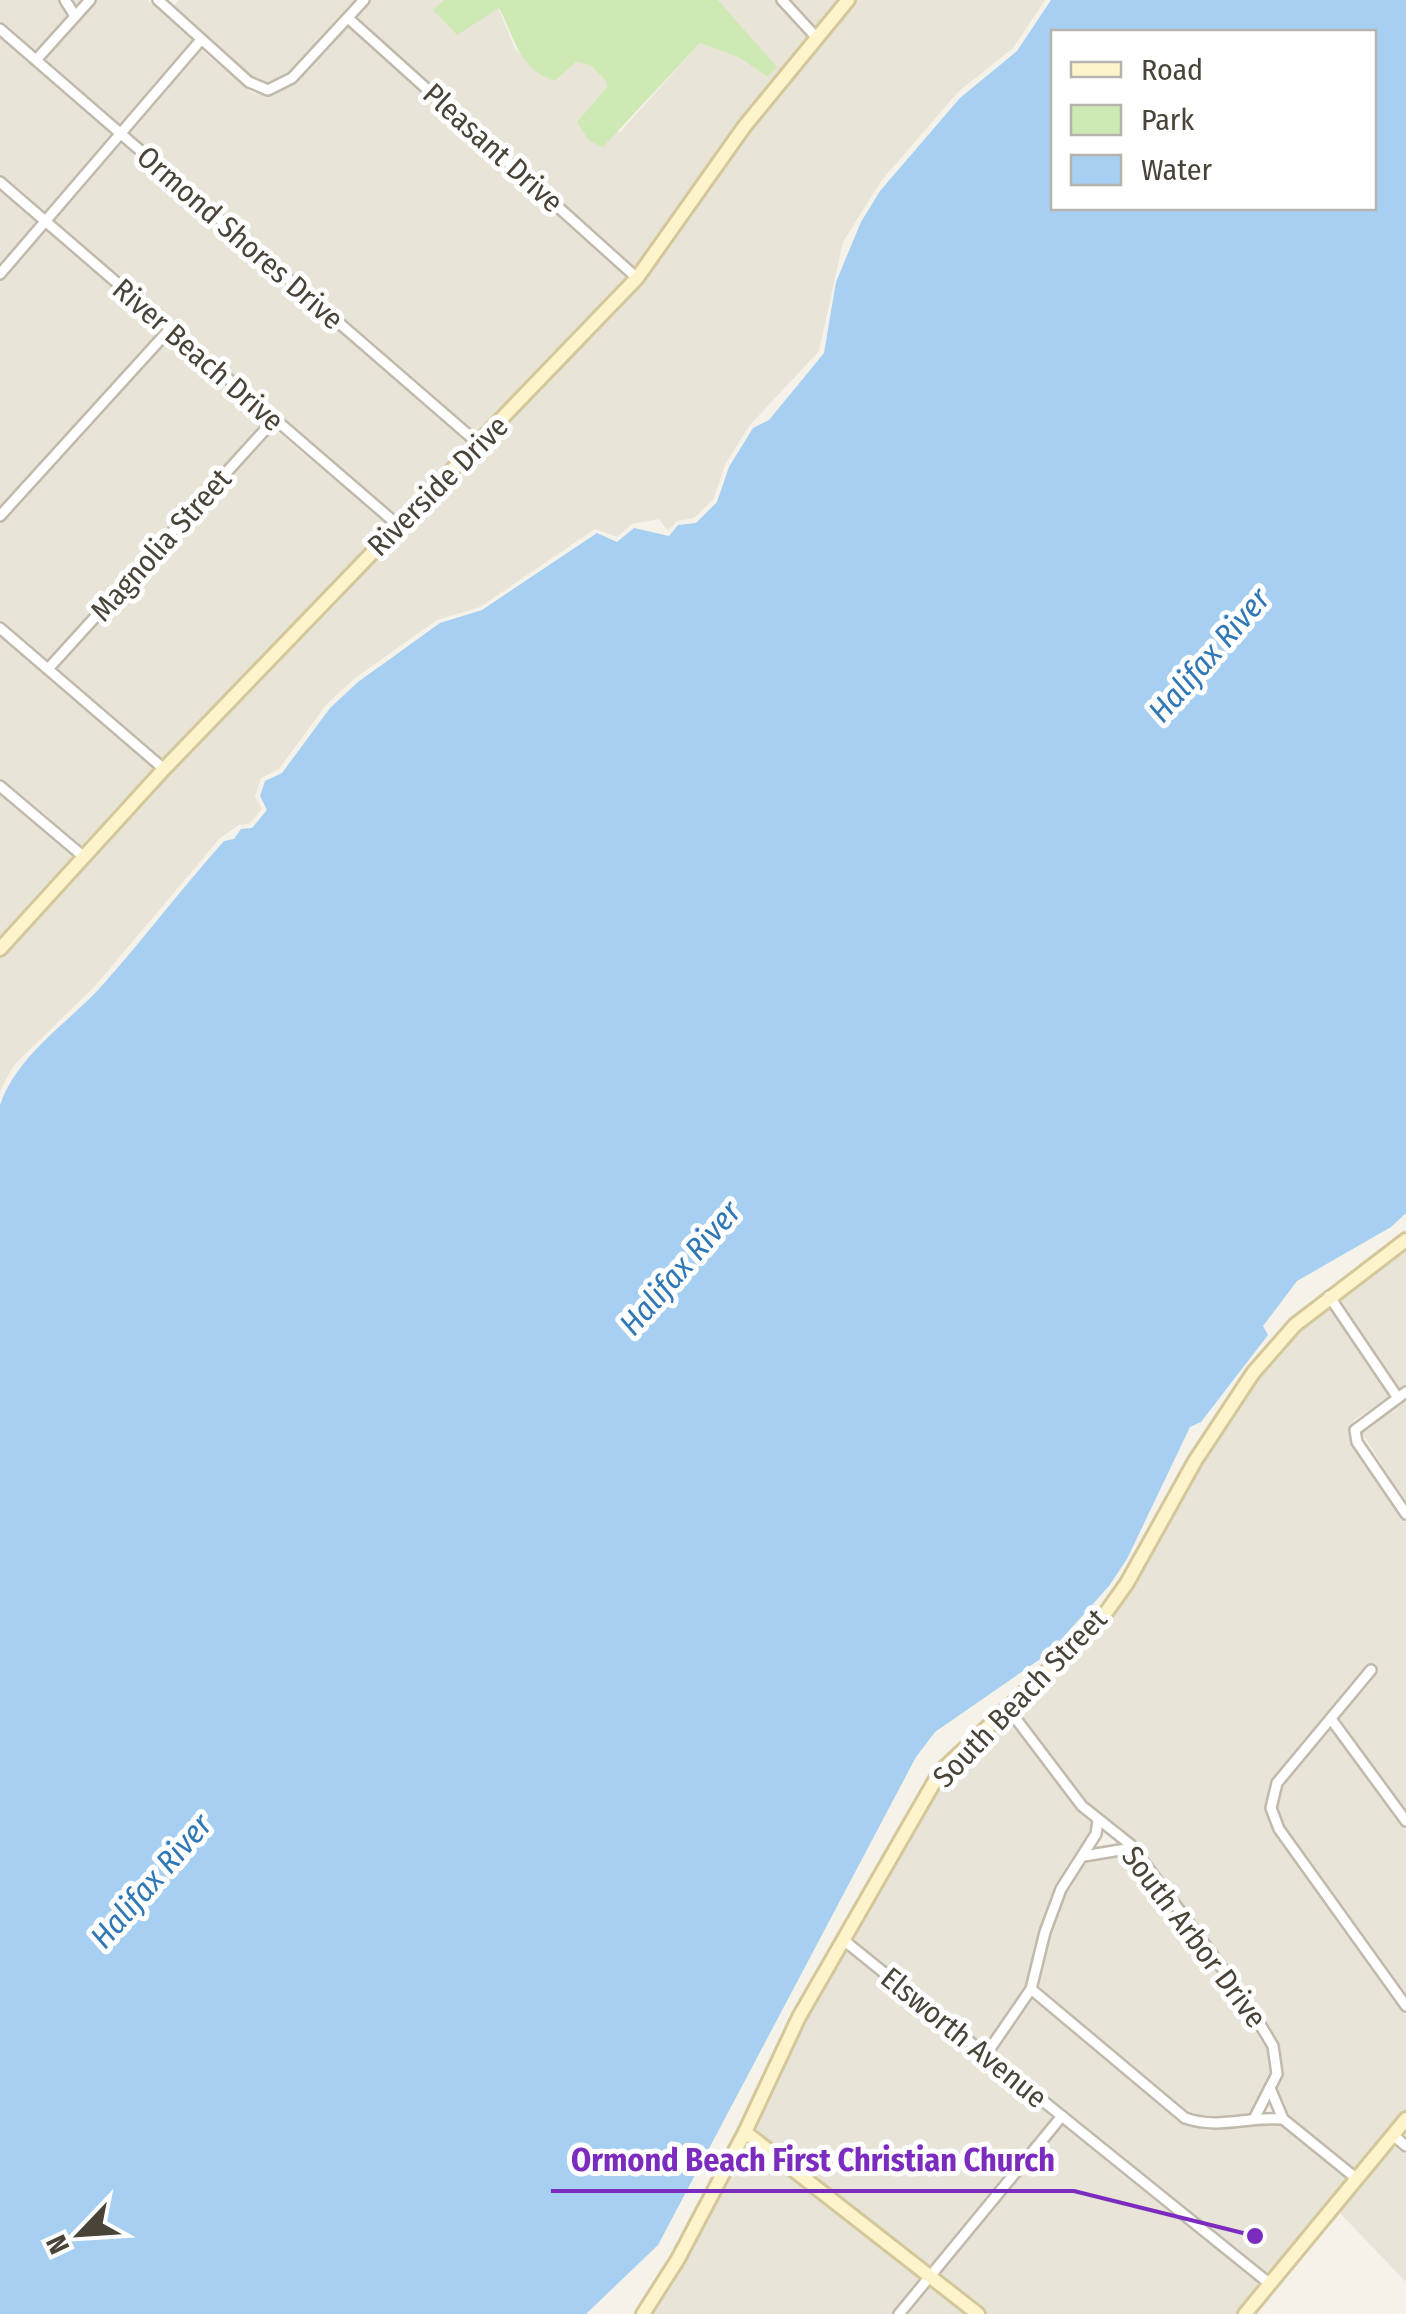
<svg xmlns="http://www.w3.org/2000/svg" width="1406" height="2314" font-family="'Fira Sans Condensed',sans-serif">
<rect width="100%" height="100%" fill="#f5f2ea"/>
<g fill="#e9e4d8">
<path d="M0 0H148L193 42 120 127 0 21Z"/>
<path d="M179 0H357L288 75 268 85 253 78 204 37 174 6Z"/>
<path d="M371 0H444L434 10 483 15 498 7 515 49 555 81 576 62 590 65 606 81 607 87 577 122 620 132 700 43 738 57 768 77 776 68 718 0H774L809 38 703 173 637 269 356 17Z"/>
<path d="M789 0H841L816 29Z"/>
<path d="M855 0H1045L1013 48 958 92 881 181 843 242 819 351 749 426 725 465 713 500 694 518 677 521 668 531 659 519 632 524 617 537 595 529 480 607 437 620 355 678 326 705 279 769 261 778 255 796 262 809 249 824 239 825 220 838 95 986 14 1065 0 1091V957L168 773 645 278 749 130Z"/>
<path d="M348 26 630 279 480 437 128 134 200 49 252 93 269 95 296 82Z"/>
<path d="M0 36 113 136 46 213 0 174Z"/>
<path d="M121 143 472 446 399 518 53 220Z"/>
<path d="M0 189 38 222 0 266Z"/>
<path d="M46 229 161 331 0 509V282Z"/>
<path d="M169 338 265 422 48 662 0 621V524Z"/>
<path d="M273 428 391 527 164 762 56 669Z"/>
<path d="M0 636 156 770 84 850 0 779Z"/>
<path d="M0 793 76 858 0 941Z"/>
<path d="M1406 1247V1386L1400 1391 1336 1297Z"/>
<path d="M1327 1304 1390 1397 1354 1420 1349 1432 1352 1445 1406 1524V1811L1338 1719 1378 1669 1370 1663 1272 1780 1265 1805 1274 1832 1406 2016V2111L1356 2172 1287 2114 1276 2087 1283 2073 1279 2044 1250 1996 1138 1842 1086 1803 1015 1708 1061 1670 1105 1624 1200 1463 1257 1376Z"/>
<path d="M1406 1398V1504L1361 1431Z"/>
<path d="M1006 1716 1077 1810 1092 1823 1083 1847 1056 1888 1039 1931 1026 1987 984 2048 853 1940 945 1775Z"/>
<path d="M1330 1728 1406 1831V1996L1284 1826 1277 1807 1282 1785Z"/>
<path d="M1130 1853 1240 2002 1268 2048 1271 2074 1251 2113 1209 2120 1188 2114 1038 1987 1050 1933 1067 1891 1087 1860Z"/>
<path d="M847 1950 1054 2118 931 2268 752 2130 804 2019Z"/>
<path d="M1032 1997 1181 2122 1207 2131 1254 2123 1280 2124 1349 2180 1269 2276 993 2054Z"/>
<path d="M1062 2124 1262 2285 1238 2314H987L939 2274Z"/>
<path d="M747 2140 924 2277 892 2314H649Z"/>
<path d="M1393 2143 1406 2154V2282L1338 2211Z"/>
<path d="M932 2283 969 2314H906Z"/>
</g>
<path fill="#cee9b3" d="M444 0H718L777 67 768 77 738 57 700 43 603 147 589 141 577 122 607 87 606 81 590 65 576 62 555 81C518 69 515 38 499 8L457 35 433 10Z"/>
<path fill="#a7cff1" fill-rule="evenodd" d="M1051 0H1406V1213L1391 1227 1297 1281 1263 1326 1268 1335 1201 1422 1190 1427 1127 1559 1109 1586 1049 1653 935 1732 916 1757 658 2245 586 2314H0V1105C17 1056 64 1026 99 989 142 941 181 889 224 841L234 839 241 829 252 828 267 810 260 796 265 781 282 773 330 708 358 682 440 623 482 610 597 533 617 542 634 528 669 536 678 525 696 523 717 502 729 467 753 428 769 420 824 353 836 282 861 222 880 191 960 98 1017 51ZM1054 32H1374V208H1054Z"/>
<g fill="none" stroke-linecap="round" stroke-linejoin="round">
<defs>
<g id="street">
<path d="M65 0 75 16"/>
<path d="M158 0 249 82 268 90 292 78 364 0"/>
<path d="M782 0 816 37"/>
<path d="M348 18 637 278"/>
<path d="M0 29 480 445"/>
<path d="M36 60 90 0"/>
<path d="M0 182 399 526"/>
<path d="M0 274 200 41"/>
<path d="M0 516 169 330"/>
<path d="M0 628 164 769"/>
<path d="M48 669 273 421"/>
<path d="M0 786 84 857"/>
<path d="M1329 1296 1398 1398"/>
<path d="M1406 1392 1355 1430 1357 1442 1406 1514"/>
<path d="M1371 1670 1277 1783 1271 1808 1279 1829 1406 2006"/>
<path d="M1007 1707 1082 1806 1131 1845 1245 1999 1273 2046 1277 2074 1255 2117"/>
<path d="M1331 1719 1406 1821"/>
<path d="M1084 1856 1132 1848"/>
<path d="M846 1942 1270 2284"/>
<path d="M1031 1989 1185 2118C1220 2130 1247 2116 1283 2119"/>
<path d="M985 2056 1031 1989 1045 1932 1061 1889 1096 1834 1098 1821"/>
<path d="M1270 2088 1283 2119 1357 2179"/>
<path d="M1393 2135 1406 2146"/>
<path d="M899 2314 1062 2116"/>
</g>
<g id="secondary">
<path d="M0 949 164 769 637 278 744 127 848 0"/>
<path d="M745 2132 978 2314"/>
<path d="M643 2314 678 2259 745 2132 799 2017 940 1772 1100 1621 1127 1583 1195 1461 1253 1373 1295 1325 1406 1240"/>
<path d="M1245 2314 1406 2119"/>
</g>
</defs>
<use href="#street" stroke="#c1baac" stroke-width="14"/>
<use href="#secondary" stroke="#d4c79a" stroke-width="18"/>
<use href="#street" stroke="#fff" stroke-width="9"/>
<use href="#secondary" stroke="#fef4cb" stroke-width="12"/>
</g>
<g text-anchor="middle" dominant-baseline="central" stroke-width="10" stroke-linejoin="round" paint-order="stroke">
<g font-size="30" fill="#494338" stroke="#fff">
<text transform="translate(493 148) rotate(42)">Pleasant Drive</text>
<text transform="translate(240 238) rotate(41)">Ormond Shores Drive</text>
<text transform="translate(198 355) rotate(41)">River Beach Drive</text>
<text transform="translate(438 486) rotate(-45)">Riverside Drive</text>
<text transform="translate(161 545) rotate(-48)">Magnolia Street</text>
<text transform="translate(1020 1698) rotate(-46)">South Beach Street</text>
<text transform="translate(1194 1937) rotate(53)">South Arbor Drive</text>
<text transform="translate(964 2038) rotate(39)">Elsworth Avenue</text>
</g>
<g font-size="32" font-style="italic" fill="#3077b6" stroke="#fff">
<text transform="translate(1209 655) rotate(-49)">Halifax River</text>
<text transform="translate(680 1268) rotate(-49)">Halifax River</text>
<text transform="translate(151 1881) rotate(-49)">Halifax River</text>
</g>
</g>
<path fill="none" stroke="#7b2cbf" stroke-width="4" d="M1255 2236L1074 2191H551"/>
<circle fill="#7b2cbf" stroke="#fff" stroke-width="4" cx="1255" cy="2236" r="10"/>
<g font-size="32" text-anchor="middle" font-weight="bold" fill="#7b2cbf" stroke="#fff" stroke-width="10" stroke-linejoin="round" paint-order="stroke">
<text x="813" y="2171">Ormond Beach First Christian Church</text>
</g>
<rect x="1051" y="30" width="325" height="180" fill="#ffffff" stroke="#b6b4af" stroke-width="2.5"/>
<rect x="1071" y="62" width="50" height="15" fill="#fef4cb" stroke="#b6b4af" stroke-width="2.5"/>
<text x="1141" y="80" font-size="30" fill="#494338">Road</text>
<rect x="1071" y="105" width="50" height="30" fill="#cee9b3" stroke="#b6b4af" stroke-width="2.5"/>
<text x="1141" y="130" font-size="30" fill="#494338">Park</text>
<rect x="1071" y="155" width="50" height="30" fill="#a7cff1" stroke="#b6b4af" stroke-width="2.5"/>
<text x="1141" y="180" font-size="30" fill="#494338">Water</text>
<g transform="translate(80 2234) rotate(245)" stroke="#ffffff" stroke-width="8" paint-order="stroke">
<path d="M0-8L18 38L0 25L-18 38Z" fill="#494338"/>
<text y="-15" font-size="28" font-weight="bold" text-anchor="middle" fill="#494338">N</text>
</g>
</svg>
